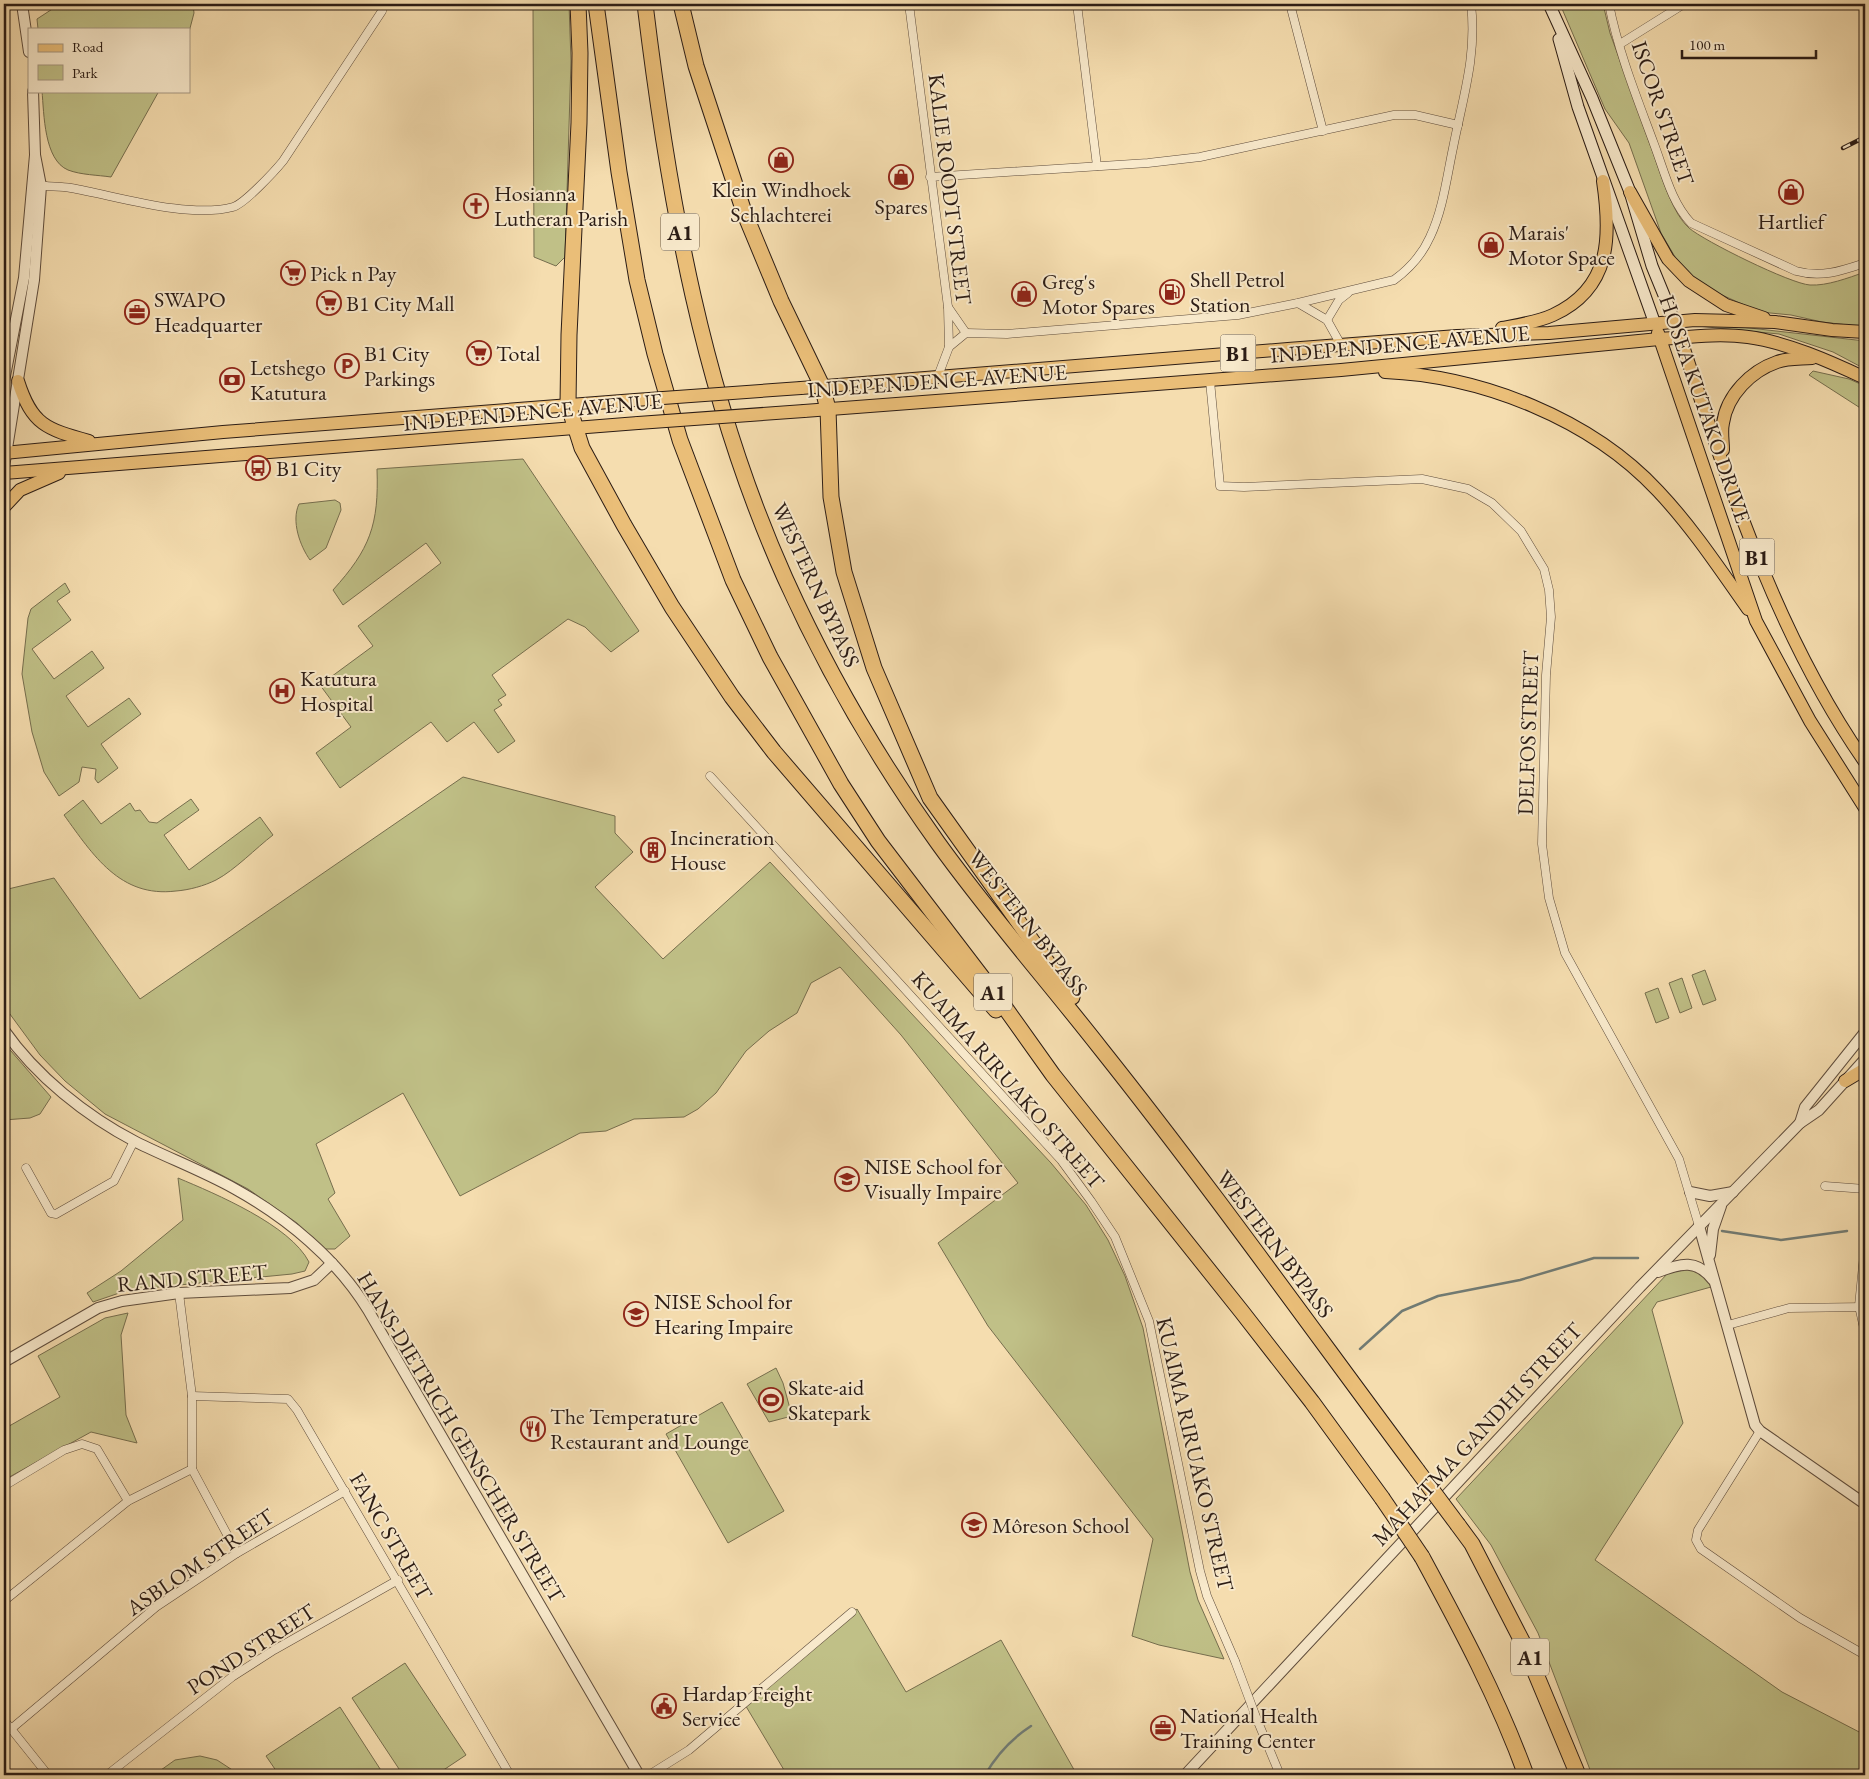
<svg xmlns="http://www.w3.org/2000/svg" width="1869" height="1779" font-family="'EB Garamond',serif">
<rect width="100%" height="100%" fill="#f5ddaf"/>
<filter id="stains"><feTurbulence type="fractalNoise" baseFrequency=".004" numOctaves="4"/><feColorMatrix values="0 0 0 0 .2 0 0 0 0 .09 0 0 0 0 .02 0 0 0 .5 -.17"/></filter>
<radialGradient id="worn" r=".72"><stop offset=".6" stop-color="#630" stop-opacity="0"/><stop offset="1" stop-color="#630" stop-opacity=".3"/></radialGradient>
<g fill="#c0c087" stroke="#766e4e">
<path d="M60 4H193L194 13 189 32V29H38L37 19Z"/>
<path d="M533 4H569L571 61 565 257 556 266 534 257Z"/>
<path d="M1560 4H1603L1610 33 1666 189C1672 203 1678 218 1689 228 1704 241 1791 284 1810 285 1827 286 1848 278 1865 272V327L1822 322 1791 315 1760 312 1713 291 1693 278 1678 262 1661 233 1629 143 1605 109Z"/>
<path d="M42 91H159L111 177C98 175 81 175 68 170 44 160 44 114 42 91Z"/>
<path d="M1723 325 1865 341V369L1833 352 1779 334 1697 326Z"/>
<path d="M1813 371 1849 379 1865 386V411L1809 375Z"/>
<path d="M523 459 639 631 611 652 585 627 568 619 492 675 506 695 498 700 502 705 494 710 515 741 498 753 474 722 447 742 431 722 340 788 316 753 351 727 320 685 373 646 358 626 441 563 426 543 343 605 333 590C370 549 379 525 377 469Z"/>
<path d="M335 500 340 503 341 510 326 548 310 560C300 546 291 521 299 504Z"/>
<path d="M65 583 70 592 57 601 71 620 32 649 54 679 92 651 104 668 66 696 88 727 129 698 141 714 101 744 118 768 98 783 95 779 96 769 82 767 79 782 59 796 44 772 32 732 22 674 28 618 31 609Z"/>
<path d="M463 777 615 816V833L633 852 595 887 663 959 770 862 1051 1163 1086 1205 1108 1240 1125 1276 1143 1328 1190 1572 1198 1600 1224 1659 1159 1645 1132 1636 1153 1539 988 1326 938 1243 1018 1183 901 1035 840 967 811 983 797 1013 769 1031 746 1051 716 1093 698 1109 684 1117 634 1119 606 1131 580 1133 460 1196 403 1093 316 1144 335 1193 328 1199 350 1236 335 1249H325L297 1223 248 1189 105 1114 65 1081 40 1055 4 1006V890L54 878 140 999Z"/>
<path d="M191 799 199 810 164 835 189 870 260 817 273 835C256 848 235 870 216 880 204 886 189 890 176 891 120 898 93 855 64 815L83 800 101 824 130 803 135 811 140 810 149 822 157 823Z"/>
<path d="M1705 970 1716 1000 1703 1005 1692 975Z"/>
<path d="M1682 978 1692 1008 1680 1013 1669 983Z"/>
<path d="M1658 988 1669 1018 1656 1023 1645 993Z"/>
<path d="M4 1043 51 1097 40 1114 30 1118 4 1120Z"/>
<path d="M178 1178C216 1194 290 1225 309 1262L305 1271 292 1274 128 1290 93 1302 87 1293 121 1271 183 1220Z"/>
<path d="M1695 1268 1708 1280 1711 1287 1657 1302 1652 1310 1683 1423 1595 1560 1782 1692 1865 1735V1775H1592L1538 1633 1491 1545 1456 1499 1668 1273 1673 1269Z"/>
<path d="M128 1313 121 1335 126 1415 137 1443 91 1432 4 1480V1429L60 1397 38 1356 105 1318Z"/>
<path d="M776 1368 783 1383 792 1416 769 1422 747 1384Z"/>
<path d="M722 1402 784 1511 728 1543 666 1434Z"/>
<path d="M857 1609 906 1692 1001 1640 1077 1775H787L744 1703Z"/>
<path d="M405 1663 466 1755 436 1775H403L352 1698Z"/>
<path d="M340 1707 384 1775H279L266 1756Z"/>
<path d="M200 1756 217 1760 240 1775H154L175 1760Z"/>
</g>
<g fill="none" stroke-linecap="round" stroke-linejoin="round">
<g stroke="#717b74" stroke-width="2.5">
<path d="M1722 1231 1781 1240 1847 1231"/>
<path d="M1360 1349 1402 1311 1438 1296 1520 1280 1594 1258H1638"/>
<path d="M985 1775C997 1754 1011 1739 1031 1726"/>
</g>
<defs>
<g id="minor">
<path d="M909 4 948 307 949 347 938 376"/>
<path d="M1077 4 1097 166"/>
<path d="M1290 4 1323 131"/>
<path d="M1609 4C1618 51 1637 98 1654 144 1664 170 1671 202 1691 223L1796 271C1821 278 1841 271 1865 263"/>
<path d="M1620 44 1684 4"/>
<path d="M930 177 1148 163 1200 157 1394 115H1415L1458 125"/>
<path d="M37 185C48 187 60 186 71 188 117 196 188 219 233 207 244 204 274 172 283 161L382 11"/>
<path d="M1298 303 1327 320 1341 345"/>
<path d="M948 307 966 333"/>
<path d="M1327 320 1339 300 1348 293"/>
<path d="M949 347 966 333 1007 334 1238 315 1298 303 1394 280C1409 269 1422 255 1430 237 1443 210 1447 176 1453 148 1463 97 1477 56 1471 4"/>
<path d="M1210 381 1220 486 1244 487 1422 479 1468 489 1492 503 1521 531 1544 569 1549 590 1551 617 1546 675 1542 844 1549 898 1565 953 1679 1159 1699 1226"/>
<path d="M710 776 1061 1160 1091 1201 1115 1237 1149 1321 1200 1571 1207 1596 1235 1661"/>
<path d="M26 1168 51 1213 56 1214 114 1181 134 1141"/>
<path d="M1825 1186 1865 1189"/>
<path d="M1865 1245 1859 1306 1865 1333"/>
<path d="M179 1293 192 1396V1469L237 1553"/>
<path d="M1728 1325 1789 1308 1865 1307"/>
<path d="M192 1396 288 1399 297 1410 510 1775"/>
<path d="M1760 1431 1698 1530 1696 1540 1701 1549 1800 1618 1865 1655"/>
<path d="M4 1486 64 1450 82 1444 97 1449 128 1501"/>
<path d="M4 1601 128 1501 192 1469"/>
<path d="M1256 1717 1280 1775"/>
<path d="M4 1720 48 1775"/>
<path d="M11 1729 156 1607 237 1553 345 1491"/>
<path d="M107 1775 232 1677 274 1650 398 1580"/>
<path d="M649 1775 689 1750 852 1612"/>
</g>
<g id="tertiary">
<path d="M22 4 29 52"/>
<path d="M4 381 24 278 35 155 33 91"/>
<path d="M4 467 34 280 41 186 35 155"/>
<path d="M4 1030C36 1076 86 1116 136 1142 168 1158 203 1171 235 1189 287 1218 337 1259 368 1310L639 1775"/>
<path d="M1800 1123 1805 1107 1865 1032"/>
<path d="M1690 1192 1710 1196 1733 1192"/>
<path d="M1699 1226 1755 1425 1760 1431 1865 1504"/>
<path d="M1710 1255 1713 1229 1721 1206"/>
<path d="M1658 1272C1681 1263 1697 1259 1713 1280"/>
<path d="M4 1362 98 1308 122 1301 179 1293 290 1288 314 1280 332 1263"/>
<path d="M1185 1775 1640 1287 1800 1123 1819 1110 1865 1059"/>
</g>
<g id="secondary">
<path d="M1549 4 1592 98 1630 192 1652 266 1675 322"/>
<path d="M1559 39 1578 107 1655 324"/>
</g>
<g id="primary">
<path d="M1630 192 1668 259 1689 281 1726 305 1764 318"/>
<path d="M1502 328C1518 325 1538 322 1553 315 1612 288 1611 235 1603 181"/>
<path d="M1678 331C1727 479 1775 633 1865 762"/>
<path d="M1658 333 1756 621 1810 721 1865 808"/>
<path d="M1385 372C1482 376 1591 419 1658 491 1692 527 1719 568 1748 609"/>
<path d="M18 381C32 425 46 429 89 441"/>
<path d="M801 388 1288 349 1457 336 1549 333 1695 320 1775 322 1832 330 1865 332"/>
<path d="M804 411 1341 370 1659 339C1688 337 1719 333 1748 337 1786 342 1831 362 1865 378"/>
<path d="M1723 450C1723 441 1721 431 1723 423 1727 395 1751 371 1777 362 1788 358 1800 359 1812 358"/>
<path d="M4 453 223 432 635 400"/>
<path d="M4 473 638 423"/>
<path d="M4 507 20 490 59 473"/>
<path d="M1845 1081 1865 1069"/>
</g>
<g id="motorway">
<path d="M578 4 580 53 579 123 569 335 568 404 582 448 624 525 672 607 732 697 774 752 996 1010"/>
<path d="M596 4 619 172 637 280 655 354 680 440 733 580 770 657 841 784 878 841 1001 1002 1053 1075 1242 1312 1312 1402 1382 1498"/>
<path d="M645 4C669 202 703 395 785 578 826 669 880 762 938 843 989 914 1047 980 1101 1049 1210 1186 1312 1329 1417 1470"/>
<path d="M681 4 696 66 744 212 781 301 822 386 828 409 831 497 844 572 874 668 930 798 1072 997"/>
<path d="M1458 1525 1472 1544 1523 1643 1578 1775"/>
<path d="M1422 1557C1461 1629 1498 1698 1526 1775"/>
</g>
</defs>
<use href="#minor" stroke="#5e4c3c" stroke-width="9"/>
<use href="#tertiary" stroke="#5e4c3c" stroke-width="12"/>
<use href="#secondary" stroke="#2b1c15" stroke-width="13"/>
<use href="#primary" stroke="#2b1c15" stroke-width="14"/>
<use href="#motorway" stroke="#2b1c15" stroke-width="17"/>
<use href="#minor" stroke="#f8e9cb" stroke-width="8"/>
<use href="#tertiary" stroke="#f8e9cb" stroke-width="10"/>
<use href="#secondary" stroke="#f8e9cb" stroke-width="11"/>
<use href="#primary" stroke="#eabe78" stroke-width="12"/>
<use href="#motorway" stroke="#eabe78" stroke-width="15"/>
<defs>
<path id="rail" d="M1843 148 1865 137"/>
</defs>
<use href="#rail" stroke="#2b1c15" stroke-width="4.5"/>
<use href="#rail" stroke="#f8e9cb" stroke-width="2.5" stroke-dasharray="8" stroke-linecap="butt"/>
<defs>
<path id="minor-bridge" d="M1235 1661 1256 1717"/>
<g id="primary-bridge">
<path d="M635 400 801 388"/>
<path d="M638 423 804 411"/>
</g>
<g id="motorway-bridge">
<path d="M1417 1470 1458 1525"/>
<path d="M1382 1498 1422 1557"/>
</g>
</defs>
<use href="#minor-bridge" stroke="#5e4c3c" stroke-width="9" stroke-linecap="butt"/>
<use href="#primary-bridge" stroke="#2b1c15" stroke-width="14" stroke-linecap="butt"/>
<use href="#motorway-bridge" stroke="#2b1c15" stroke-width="17" stroke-linecap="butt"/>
<use href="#minor-bridge" stroke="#f8e9cb" stroke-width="8"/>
<use href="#primary-bridge" stroke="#eabe78" stroke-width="12"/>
<use href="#motorway-bridge" stroke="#eabe78" stroke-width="15"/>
</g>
<defs>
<symbol id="shop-ring" viewBox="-11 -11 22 22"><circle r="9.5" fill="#f8e9cb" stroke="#8f2418" stroke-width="1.5"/><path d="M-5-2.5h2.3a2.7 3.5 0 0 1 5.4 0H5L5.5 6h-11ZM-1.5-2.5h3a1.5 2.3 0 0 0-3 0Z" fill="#8f2418"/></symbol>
<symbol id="church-ring" viewBox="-11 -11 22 22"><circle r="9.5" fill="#f8e9cb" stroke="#8f2418" stroke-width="1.5"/><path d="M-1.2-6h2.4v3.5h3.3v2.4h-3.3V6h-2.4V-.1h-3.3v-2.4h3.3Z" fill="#8f2418"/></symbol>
<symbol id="supermarket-ring" viewBox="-11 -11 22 22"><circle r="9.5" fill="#f8e9cb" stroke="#8f2418" stroke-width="1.5"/><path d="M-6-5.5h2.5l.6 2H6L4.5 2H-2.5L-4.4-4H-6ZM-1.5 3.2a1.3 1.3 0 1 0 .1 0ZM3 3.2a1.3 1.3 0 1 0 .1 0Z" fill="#8f2418"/></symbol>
<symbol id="fuel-ring" viewBox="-11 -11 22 22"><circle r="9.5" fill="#f8e9cb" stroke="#8f2418" stroke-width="1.5"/><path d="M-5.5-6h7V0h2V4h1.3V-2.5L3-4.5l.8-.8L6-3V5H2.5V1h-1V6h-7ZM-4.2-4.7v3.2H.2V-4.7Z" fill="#8f2418"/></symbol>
<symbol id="office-ring" viewBox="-11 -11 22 22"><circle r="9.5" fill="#f8e9cb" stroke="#8f2418" stroke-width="1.5"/><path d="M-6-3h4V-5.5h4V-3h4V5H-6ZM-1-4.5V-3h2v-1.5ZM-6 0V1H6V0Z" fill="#8f2418"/></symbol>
<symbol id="parking-ring" viewBox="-11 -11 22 22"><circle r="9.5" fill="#f8e9cb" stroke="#8f2418" stroke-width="1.5"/><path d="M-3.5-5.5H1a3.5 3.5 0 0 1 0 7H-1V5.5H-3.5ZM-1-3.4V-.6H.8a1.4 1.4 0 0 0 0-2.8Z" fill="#8f2418"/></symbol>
<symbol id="bank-ring" viewBox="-11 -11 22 22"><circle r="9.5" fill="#f8e9cb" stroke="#8f2418" stroke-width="1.5"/><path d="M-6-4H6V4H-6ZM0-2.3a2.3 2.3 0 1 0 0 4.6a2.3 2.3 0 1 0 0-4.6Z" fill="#8f2418"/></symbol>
<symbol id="bus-ring" viewBox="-11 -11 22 22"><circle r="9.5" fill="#f8e9cb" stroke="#8f2418" stroke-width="1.5"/><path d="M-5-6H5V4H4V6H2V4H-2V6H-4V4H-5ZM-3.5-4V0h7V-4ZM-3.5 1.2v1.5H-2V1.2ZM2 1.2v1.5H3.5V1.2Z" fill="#8f2418"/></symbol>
<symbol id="hospital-ring" viewBox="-11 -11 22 22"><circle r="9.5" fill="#f8e9cb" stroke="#8f2418" stroke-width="1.5"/><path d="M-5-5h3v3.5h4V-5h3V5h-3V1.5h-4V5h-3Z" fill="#8f2418"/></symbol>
<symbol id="building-ring" viewBox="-11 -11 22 22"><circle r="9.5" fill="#f8e9cb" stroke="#8f2418" stroke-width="1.5"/><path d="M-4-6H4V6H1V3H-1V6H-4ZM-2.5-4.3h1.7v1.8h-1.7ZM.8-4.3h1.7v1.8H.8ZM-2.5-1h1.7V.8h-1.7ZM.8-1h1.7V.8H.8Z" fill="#8f2418"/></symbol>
<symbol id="school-ring" viewBox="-11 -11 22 22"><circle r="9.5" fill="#f8e9cb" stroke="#8f2418" stroke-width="1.5"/><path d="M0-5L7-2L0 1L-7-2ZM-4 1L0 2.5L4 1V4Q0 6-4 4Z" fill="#8f2418"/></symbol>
<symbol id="stadium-ring" viewBox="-11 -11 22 22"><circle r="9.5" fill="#f8e9cb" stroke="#8f2418" stroke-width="1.5"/><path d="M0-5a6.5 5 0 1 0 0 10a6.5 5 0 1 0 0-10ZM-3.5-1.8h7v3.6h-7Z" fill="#8f2418"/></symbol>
<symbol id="restaurant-ring" viewBox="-11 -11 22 22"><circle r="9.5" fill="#f8e9cb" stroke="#8f2418" stroke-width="1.5"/><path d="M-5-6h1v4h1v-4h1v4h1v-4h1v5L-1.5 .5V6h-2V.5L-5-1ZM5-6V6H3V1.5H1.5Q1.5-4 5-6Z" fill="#8f2418"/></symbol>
<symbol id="civic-ring" viewBox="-11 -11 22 22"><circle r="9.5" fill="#f8e9cb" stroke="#8f2418" stroke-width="1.5"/><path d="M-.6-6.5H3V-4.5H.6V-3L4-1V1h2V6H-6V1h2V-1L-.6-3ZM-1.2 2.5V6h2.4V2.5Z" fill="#8f2418"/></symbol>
</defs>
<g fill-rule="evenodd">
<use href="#shop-ring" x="767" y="146" width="28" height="28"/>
<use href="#shop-ring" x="887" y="163" width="28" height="28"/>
<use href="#shop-ring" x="1777" y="178" width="28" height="28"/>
<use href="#church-ring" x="462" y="192" width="28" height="28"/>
<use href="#shop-ring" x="1477" y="231" width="28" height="28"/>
<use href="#supermarket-ring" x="279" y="259" width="28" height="28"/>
<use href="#fuel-ring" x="1158" y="278" width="28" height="28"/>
<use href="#shop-ring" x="1010" y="280" width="28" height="28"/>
<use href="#supermarket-ring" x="315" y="289" width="28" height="28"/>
<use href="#office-ring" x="123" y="298" width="28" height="28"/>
<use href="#supermarket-ring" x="465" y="339" width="28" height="28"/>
<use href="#parking-ring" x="333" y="352" width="28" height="28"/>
<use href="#bank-ring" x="218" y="366" width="28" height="28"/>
<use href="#bus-ring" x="244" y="454" width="28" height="28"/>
<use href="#hospital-ring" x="268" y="677" width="28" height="28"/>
<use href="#building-ring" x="639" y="836" width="28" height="28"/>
<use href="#school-ring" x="833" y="1165" width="28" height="28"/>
<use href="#school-ring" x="622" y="1300" width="28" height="28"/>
<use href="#stadium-ring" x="757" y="1386" width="28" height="28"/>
<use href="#restaurant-ring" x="519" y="1415" width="28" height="28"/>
<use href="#school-ring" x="960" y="1511" width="28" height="28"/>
<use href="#civic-ring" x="650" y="1692" width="28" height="28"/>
<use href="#office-ring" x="1149" y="1714" width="28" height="28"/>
</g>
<g text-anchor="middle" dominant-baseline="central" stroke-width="4" stroke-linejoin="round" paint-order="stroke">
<g fill="#f8e9cb" stroke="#685a4c" stroke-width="1">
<rect x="661" y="213.5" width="38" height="37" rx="4"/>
<rect x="1220.5" y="334.5" width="35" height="37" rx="4"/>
<rect x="1739.5" y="538.5" width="35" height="37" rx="4"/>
<rect x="974" y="973.5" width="38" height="37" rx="4"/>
<rect x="1511" y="1638.5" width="38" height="37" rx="4"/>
</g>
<g font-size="21" font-weight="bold" fill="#2b1c15">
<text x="680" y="232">A1</text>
<text x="1238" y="353">B1</text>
<text x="1757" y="557">B1</text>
<text x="993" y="992">A1</text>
<text x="1530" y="1657">A1</text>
</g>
<g font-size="22" fill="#2b1c15" stroke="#f8e9cb">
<text transform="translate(1663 113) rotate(71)">ISCOR STREET</text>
<text transform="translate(950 189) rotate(83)">KALIE ROODT STREET</text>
<text transform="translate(1400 344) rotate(-5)">INDEPENDENCE AVENUE</text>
<text transform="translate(937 381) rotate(-4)">INDEPENDENCE AVENUE</text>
<text transform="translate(1705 409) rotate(71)">HOSEA KUTAKO DRIVE</text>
<text transform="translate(533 412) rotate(-5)">INDEPENDENCE AVENUE</text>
<text transform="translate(816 585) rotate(65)">WESTERN BYPASS</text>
<text transform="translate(1528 733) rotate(-88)">DELFOS STREET</text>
<text transform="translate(1028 923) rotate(52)">WESTERN BYPASS</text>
<text transform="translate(1008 1080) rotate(49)">KUAIMA RIRUAKO STREET</text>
<text transform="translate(1275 1244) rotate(53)">WESTERN BYPASS</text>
<text transform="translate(192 1278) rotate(-5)">RAND STREET</text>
<text transform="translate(1477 1434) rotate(-47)">MAHATMA GANDHI STREET</text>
<text transform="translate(461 1437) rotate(59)">HANS-DIETRICH GENSCHER STREET</text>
<text transform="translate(1195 1454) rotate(77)">KUAIMA RIRUAKO STREET</text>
<text transform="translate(391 1536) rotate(60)">FANC STREET</text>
<text transform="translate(200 1562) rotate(-34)">ASBLOM STREET</text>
<text transform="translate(251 1649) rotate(-33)">POND STREET</text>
</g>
<g font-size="22" fill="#2b1c15" stroke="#f8e9cb" text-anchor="start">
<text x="781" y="189" text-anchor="middle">Klein Windhoek<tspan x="781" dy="25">Schlachterei</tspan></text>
<text x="494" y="193">Hosianna<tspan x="494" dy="25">Lutheran Parish</tspan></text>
<text x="901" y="206" text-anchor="middle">Spares</text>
<text x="1791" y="221" text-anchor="middle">Hartlief</text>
<text x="1508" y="232">Marais'<tspan x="1508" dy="25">Motor Space</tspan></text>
<text x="310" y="273">Pick n Pay</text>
<text x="1190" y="279">Shell Petrol<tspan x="1190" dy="25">Station</tspan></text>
<text x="1042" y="281">Greg's<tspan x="1042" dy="25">Motor Spares</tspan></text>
<text x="154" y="299">SWAPO<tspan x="154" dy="25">Headquarter</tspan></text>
<text x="346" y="303">B1 City Mall</text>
<text x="364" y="353">B1 City<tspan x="364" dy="25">Parkings</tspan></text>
<text x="496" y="353">Total</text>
<text x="250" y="367">Letshego<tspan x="250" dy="25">Katutura</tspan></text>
<text x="276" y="468">B1 City</text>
<text x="300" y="678">Katutura<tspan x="300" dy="25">Hospital</tspan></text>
<text x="670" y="837">Incineration<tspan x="670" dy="25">House</tspan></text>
<text x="864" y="1166">NISE School for<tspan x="864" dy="25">Visually Impaire</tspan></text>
<text x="654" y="1301">NISE School for<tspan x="654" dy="25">Hearing Impaire</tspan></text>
<text x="788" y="1387">Skate-aid<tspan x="788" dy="25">Skatepark</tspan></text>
<text x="550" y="1416">The Temperature<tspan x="550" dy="25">Restaurant and Lounge</tspan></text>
<text x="992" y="1525">Môreson School</text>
<text x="682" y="1693">Hardap Freight<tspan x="682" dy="25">Service</tspan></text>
<text x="1180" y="1715">National Health<tspan x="1180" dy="25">Training Center</tspan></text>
</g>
</g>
<rect width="1869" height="1779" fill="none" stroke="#f5ddaf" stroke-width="20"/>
<rect x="5" y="5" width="1859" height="1769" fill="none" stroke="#2b1c15" stroke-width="2.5"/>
<rect x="10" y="10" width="1849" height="1759" fill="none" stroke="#2b1c15"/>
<rect x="28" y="28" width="162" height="65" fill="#f8e9cb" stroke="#a69782"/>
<rect x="38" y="44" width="25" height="8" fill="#eabe78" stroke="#a69782"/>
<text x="72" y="52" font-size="15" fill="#2b1c15">Road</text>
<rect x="38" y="65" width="25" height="15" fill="#c0c087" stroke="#a69782"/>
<text x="72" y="78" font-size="15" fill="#2b1c15">Park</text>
<path d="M1682 50v8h134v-8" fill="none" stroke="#2b1c15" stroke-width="2.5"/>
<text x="1689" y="50" font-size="15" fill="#2b1c15" stroke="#f8e9cb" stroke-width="4" paint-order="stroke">100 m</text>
<rect width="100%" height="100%" filter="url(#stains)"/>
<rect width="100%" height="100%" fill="url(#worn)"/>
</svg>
